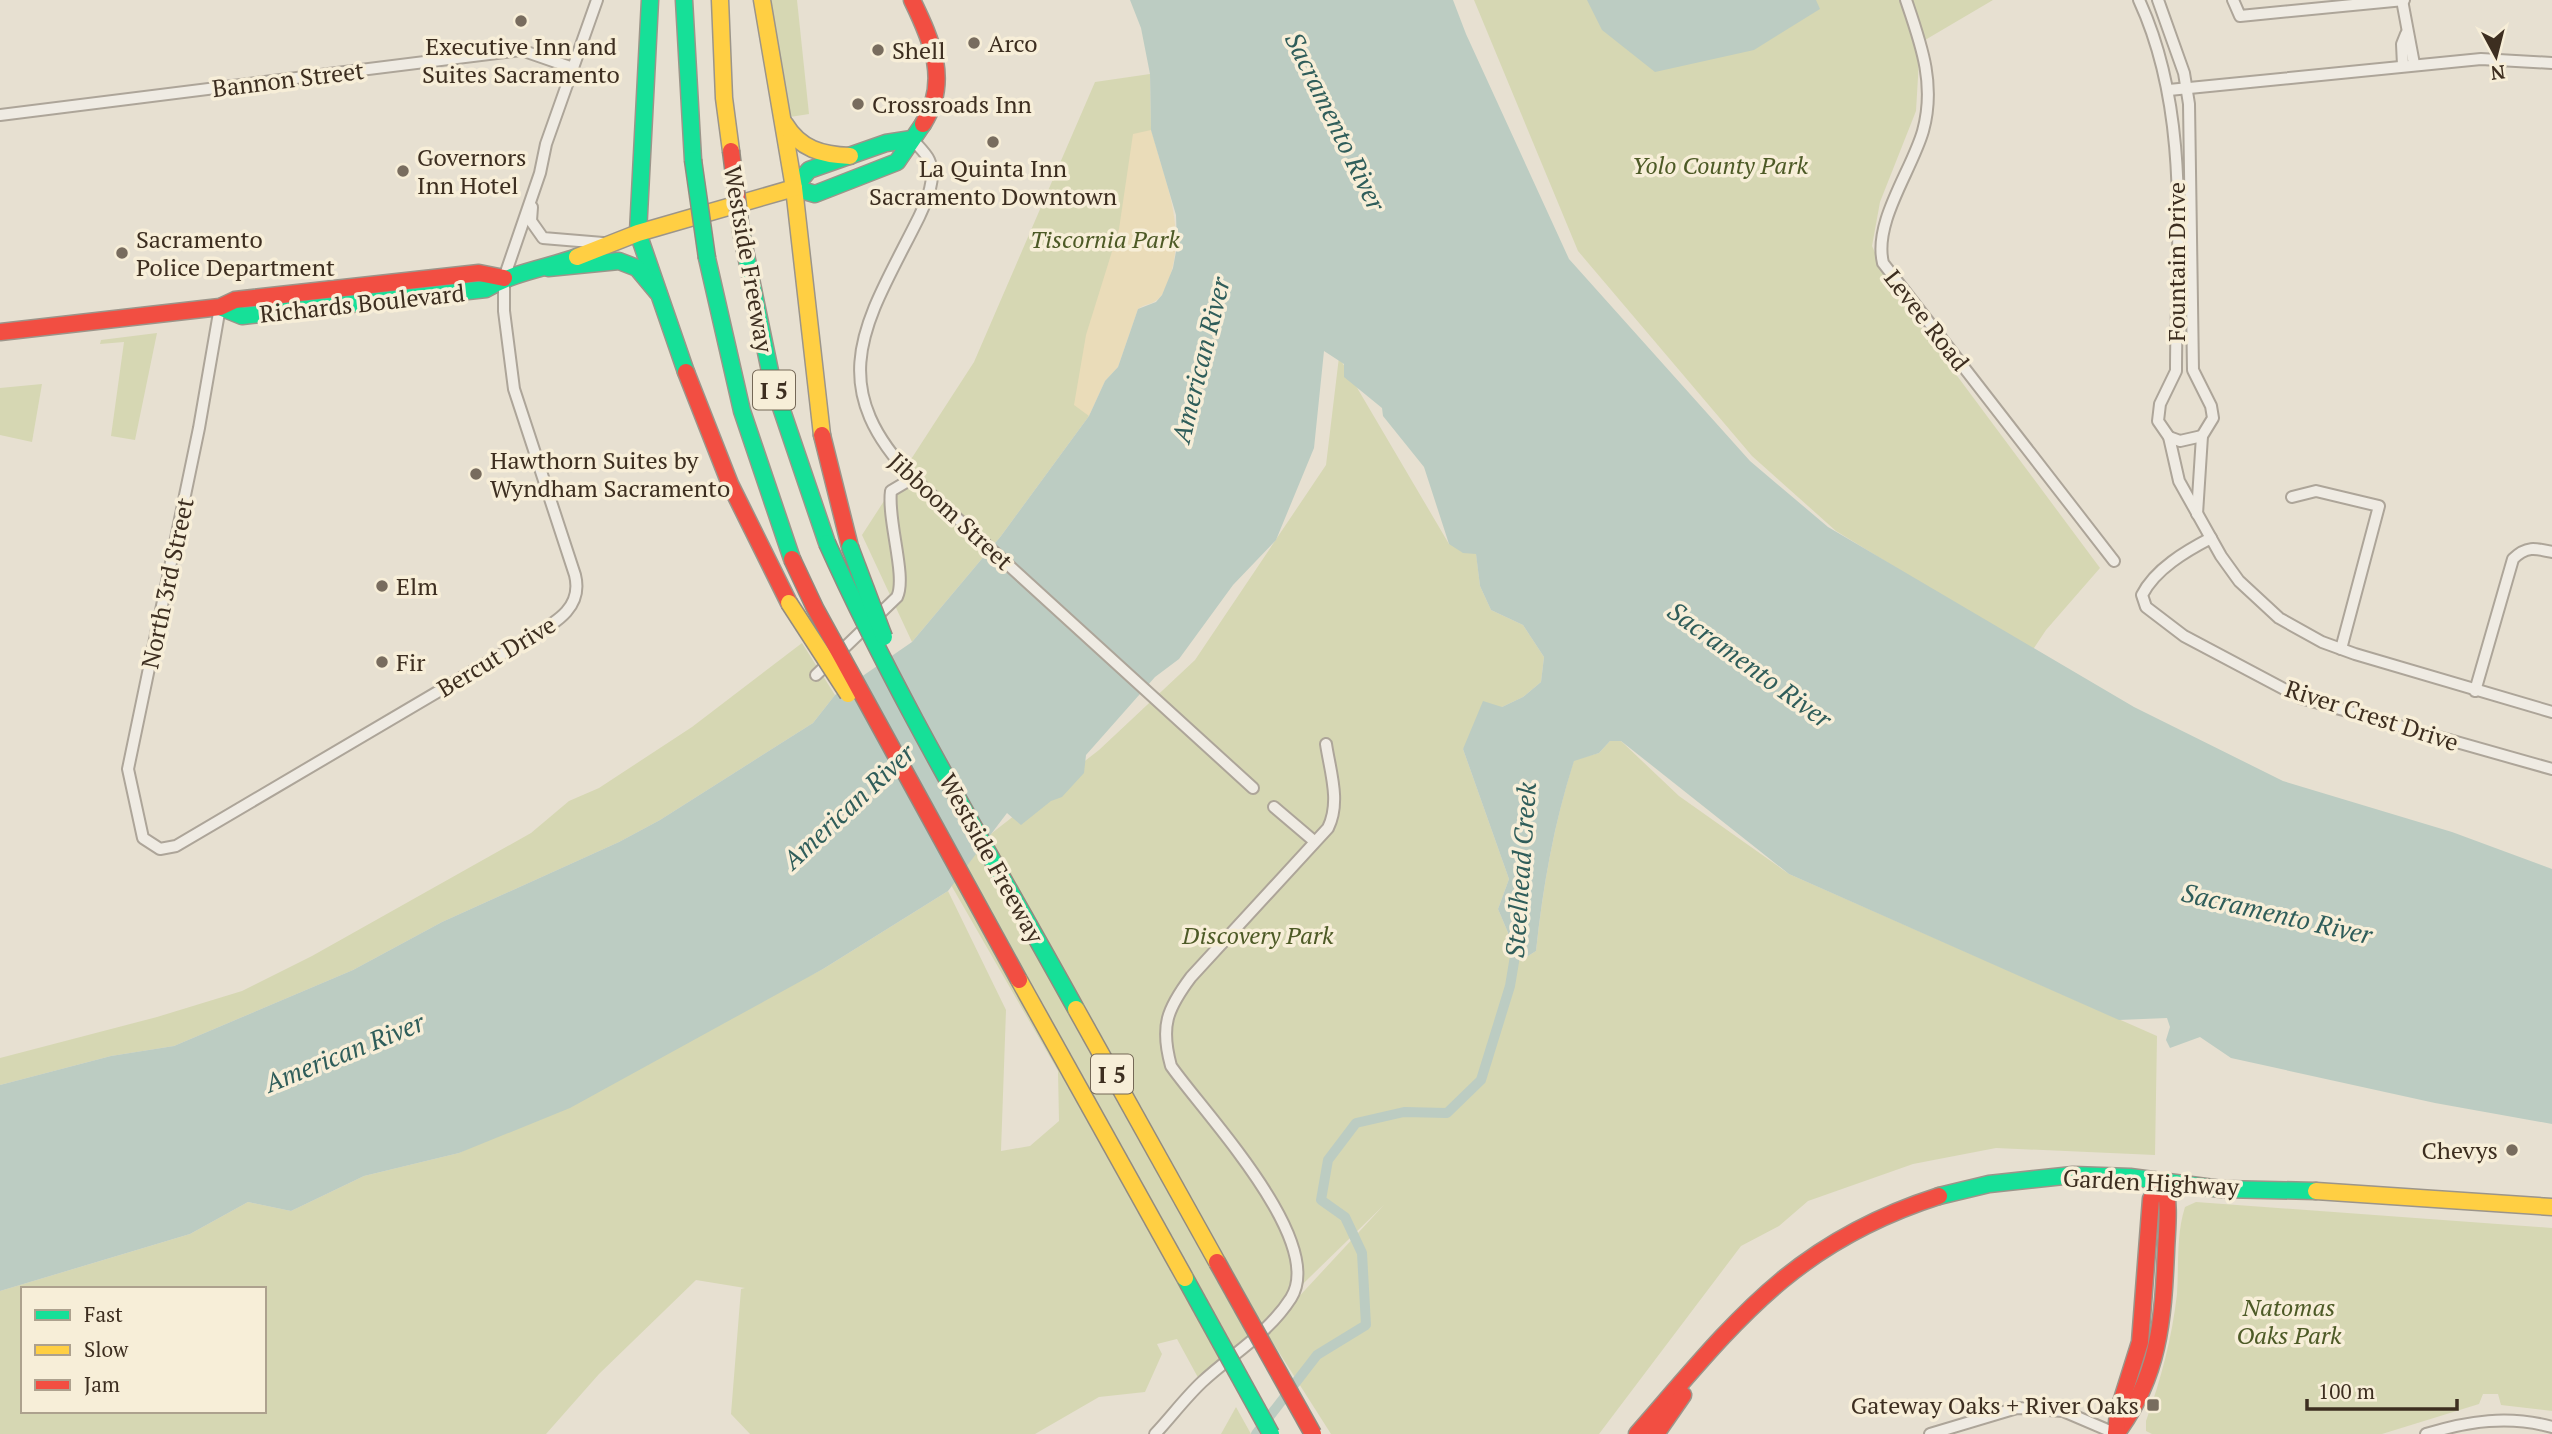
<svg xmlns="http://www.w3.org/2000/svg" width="2552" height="1434" font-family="'PT Serif',serif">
<rect width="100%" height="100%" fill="#e7e0d1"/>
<g fill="#d6d7b3" fill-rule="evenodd">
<path d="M771 0H797L809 114 790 117Z"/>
<path d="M1474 0H1993L1920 43 1916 111 1880 202 1872 246 1891 287 2100 568 2046 630 2032 651 1836 531 1752 456 1578 251Z"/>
<path d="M1150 74 1151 130 1158 155 1089 416 1001 536 912 642 862 535 974 362 1095 82Z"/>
<path d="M157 333 135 440 111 436 124 342 100 344 101 340Z"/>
<path d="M1339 357 1449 544 1476 553 1480 586 1491 610 1523 625 1544 657 1541 682 1523 697 1502 707 1463 749 1509 879 1498 909 1520 961 1536 951C1543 886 1554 823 1574 760L1599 753 1610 741H1621L1679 796 1789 874 2157 1036 2155 1155 1996 1148 1913 1164 1808 1201 1779 1226 1741 1246 1599 1434H1331L1266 1332 1384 1205 1201 1383 1177 1339 1157 1344 1162 1354 1145 1392 1099 1397 1035 1434H750L731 1414 741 1289 745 1288 696 1280 599 1374 546 1434H0V1291L190 1234 248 1202 291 1211 364 1176 459 1153 823 969 948 891 1006 1010 1001 1151 1030 1146 1059 1121 1058 1071 943 871 1099 750 1195 660 1326 465ZM23 1289H264V1411H23Z"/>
<path d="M42 384 32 442 0 435V388Z"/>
<path d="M802 643 835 695 813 723 660 820 619 842 442 922 353 970 174 1046 111 1056 0 1085V1058L157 1017 242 991 312 956 531 833 569 801 599 788 692 727Z"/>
<path d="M2196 1202 2552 1228V1411L2501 1405 2498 1394H2483L2479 1404 2382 1434H2152L2146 1431V1421C2161 1379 2172 1338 2177 1294 2179 1265 2176 1235 2185 1207Z"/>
<path d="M1236 1407 1251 1434H1221Z"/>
</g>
<path fill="#eadcb9" d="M1151 130C1165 181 1188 230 1168 282 1165 288 1163 296 1157 300 1151 305 1144 304 1138 309L1118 367 1105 381 1089 416 1074 405 1086 335 1119 229 1133 134Z"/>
<g fill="#bcccc2">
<path d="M1130 0H1453L1466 34 1569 259 1750 461 1828 527 2134 707 2283 781 2452 832 2552 869V1124L2435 1103 2231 1058 2200 1037 2170 1048 2166 1040 2170 1027 2167 1018 2119 1020 1789 874 1621 741H1610L1599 753 1574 761C1554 823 1543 886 1536 951L1520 961 1498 909 1509 879 1463 749 1483 701 1502 707 1523 697 1541 682 1544 657 1523 625 1491 610 1480 586 1476 554 1463 553 1449 544 1424 467 1383 416 1382 408 1344 377V364L1324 351 1314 448 1276 540 1233 585 1179 659 1155 677 1086 755 1084 773 1062 797 1051 801 1021 825 1007 813 948 891 823 969 570 1108 459 1153 364 1176 291 1211 248 1202 190 1234 0 1291V1085L111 1056 174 1046 353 970 442 922 619 842 660 820 813 723 835 695 912 642 1001 536 1089 416 1105 381 1118 367 1138 309 1156 302 1162 295 1173 268 1177 246 1176 215 1151 130 1150 74 1141 28Z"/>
<path d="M1587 0H1816L1820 9 1754 50 1655 72 1602 30Z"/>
</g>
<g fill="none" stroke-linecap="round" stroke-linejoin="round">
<path stroke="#bcccc2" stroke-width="10" d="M1256 1434 1317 1355 1366 1325 1362 1253 1345 1217 1321 1200 1328 1160 1356 1123 1404 1112 1447 1113 1481 1080 1510 986 1518 938"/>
<defs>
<g id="street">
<path d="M1906 0C1921 44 1936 84 1923 131 1912 170 1873 222 1883 263L2114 561"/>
<path d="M2139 0C2192 115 2176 247 2176 371L2160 404 2158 421 2169 437 2179 481 2221 556 2239 581 2279 618 2322 642 2355 654 2552 712"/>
<path d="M2158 0 2184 73 2189 104 2193 370 2211 406 2213 418 2202 436 2197 514"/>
<path d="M2233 0 2240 16 2404 0"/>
<path d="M2402 0 2414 64"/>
<path d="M2403 65 2402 44 2406 34"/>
<path d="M2169 90 2481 59 2552 63"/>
<path d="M0 115 521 50 573 68"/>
<path d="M912 139C917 145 926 153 929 160 937 178 927 200 919 217 869 318 819 381 913 478L1253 788"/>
<path d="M532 207 531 221 543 238 603 243"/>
<path d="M220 307 199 428 128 769 143 838 160 849 176 846 524 641C550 625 584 611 575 575L514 389 504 311V278L540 173 546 144 597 0"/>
<path d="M2169 437 2180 441 2202 436"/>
<path d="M2292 497 2316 491 2379 506 2341 649"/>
<path d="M2211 538C2186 551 2155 569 2142 595L2146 607 2184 636 2301 698 2552 769"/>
<path d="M816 675 897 597C907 577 887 520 891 491L913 478"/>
<path d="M2475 691 2513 559C2526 546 2535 548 2552 552"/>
<path d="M1274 807 1314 841"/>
<path d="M1155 1434C1171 1417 1185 1398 1202 1382 1232 1354 1268 1334 1291 1298 1327 1241 1203 1112 1171 1066 1160 1026 1167 1009 1191 977L1328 828C1341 802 1330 771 1326 744"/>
<path d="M1930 1434 2017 1408 2063 1411 2117 1434"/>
<path d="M2426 1434C2468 1421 2509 1415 2552 1427"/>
</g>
<g id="fast">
<path d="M650 0 638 233 686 372"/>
<path d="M684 0 693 160"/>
<path d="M912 139 886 143 809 170 794 188 815 194 897 162 923 124"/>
<path d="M741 231 772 381 827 543"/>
<path d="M707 258 742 411 792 559"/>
<path d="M548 268 619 261 637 268 657 292"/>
<path d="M220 307 242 316 486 289C514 272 547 268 577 257"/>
<path d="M1939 1196 1989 1184 2073 1175 2130 1177 2221 1189 2316 1191"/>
</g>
<g id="slow">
<path d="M720 0 724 98 731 151"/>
<path d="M762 0 794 188 822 435"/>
<path d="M785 124C800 149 822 155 850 156"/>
<path d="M577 257 638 233 794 188"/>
<path d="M2316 1191 2552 1207"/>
</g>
<g id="jam">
<path d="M912 0C932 41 950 82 923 124"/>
<path d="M0 332 220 307 235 300 479 273 504 278"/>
<path d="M686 372 730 484 789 603"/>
<path d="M822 435 850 547"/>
<path d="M1637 1434C1734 1323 1792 1243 1939 1196"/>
<path d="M1656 1434 1683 1395"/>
<path d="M2116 1434C2159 1377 2163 1321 2166 1251 2167 1227 2170 1205 2164 1182"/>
<path d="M2116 1434 2118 1412 2140 1342 2151 1199 2164 1182"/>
</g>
</defs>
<use href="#street" stroke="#ada599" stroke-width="14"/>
<use href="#fast" stroke="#9c958a" stroke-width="19"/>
<use href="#slow" stroke="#9c958a" stroke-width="19"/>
<use href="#jam" stroke="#9c958a" stroke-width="19"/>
<use href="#street" stroke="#efebe3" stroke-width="10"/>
<use href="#fast" stroke="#16e098" stroke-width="16"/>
<use href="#slow" stroke="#ffcf43" stroke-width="16"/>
<use href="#jam" stroke="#f24e42" stroke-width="16"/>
<defs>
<g id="fast-bridge">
<path d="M693 160 707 258"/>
<path d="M827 543C899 703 991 855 1076 1009"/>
<path d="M850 547 884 637"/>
<path d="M1185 1278 1271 1434"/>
</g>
<g id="slow-bridge">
<path d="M789 603 848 694"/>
<path d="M1019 980 1185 1278"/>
<path d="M1076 1009 1217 1262"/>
</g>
<g id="jam-bridge">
<path d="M731 151 741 231"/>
<path d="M792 559 815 608 1019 980"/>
<path d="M1217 1262 1313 1434"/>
</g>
</defs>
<use href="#fast-bridge" stroke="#928b80" stroke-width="19" stroke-linecap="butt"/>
<use href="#slow-bridge" stroke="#928b80" stroke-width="19" stroke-linecap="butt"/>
<use href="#jam-bridge" stroke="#928b80" stroke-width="19" stroke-linecap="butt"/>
<use href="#fast-bridge" stroke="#16e098" stroke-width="16"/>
<use href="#slow-bridge" stroke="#ffcf43" stroke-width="16"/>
<use href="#jam-bridge" stroke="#f24e42" stroke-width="16"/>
</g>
<g fill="#786c5e" stroke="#f7eed8" stroke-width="2.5">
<circle cx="521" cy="21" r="7"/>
<circle cx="974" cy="43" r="7"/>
<circle cx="878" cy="50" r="7"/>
<circle cx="858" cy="104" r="7"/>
<circle cx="993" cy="142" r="7"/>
<circle cx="403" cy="171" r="7"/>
<circle cx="122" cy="253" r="7"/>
<circle cx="476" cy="474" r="7"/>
<circle cx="382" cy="586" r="7"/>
<circle cx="382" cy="662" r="7"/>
<circle cx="2512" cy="1150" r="7"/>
<rect x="2146" y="1398" width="14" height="14" rx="3.5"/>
</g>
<g text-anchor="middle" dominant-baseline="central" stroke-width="7" stroke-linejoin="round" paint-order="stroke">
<g fill="#f7eed8" stroke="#756857" stroke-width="2">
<rect x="753" y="370.5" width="42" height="39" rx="5"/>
<rect x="1091" y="1054.5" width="42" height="39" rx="5"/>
</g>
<g font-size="23" font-weight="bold" fill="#3d2e20">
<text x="774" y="390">I 5</text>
<text x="1112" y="1074">I 5</text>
</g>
<g font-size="24" fill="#3d2e20" stroke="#f7eed8" text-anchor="start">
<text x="988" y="43">Arco</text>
<text x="521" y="46" text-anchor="middle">Executive Inn and<tspan x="521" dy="28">Suites Sacramento</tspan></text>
<text x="892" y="50">Shell</text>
<text x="872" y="104">Crossroads Inn</text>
<text x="417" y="157">Governors<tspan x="417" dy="28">Inn Hotel</tspan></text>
<text x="993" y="168" text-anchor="middle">La Quinta Inn<tspan x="993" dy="28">Sacramento Downtown</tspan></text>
<text x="136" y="239">Sacramento<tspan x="136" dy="28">Police Department</tspan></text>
<text x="490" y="460">Hawthorn Suites by<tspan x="490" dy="28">Wyndham Sacramento</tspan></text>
<text x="396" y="586">Elm</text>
<text x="396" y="662">Fir</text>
<text x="2498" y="1150" text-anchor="end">Chevys</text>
<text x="2139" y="1405" text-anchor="end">Gateway Oaks + River Oaks</text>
</g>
<g font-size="24" fill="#3d2e20" stroke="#f7eed8">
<text transform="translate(288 79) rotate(-7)">Bannon Street</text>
<text transform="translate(749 259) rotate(80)">Westside Freeway</text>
<text transform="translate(2176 262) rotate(-90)">Fountain Drive</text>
<text transform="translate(362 303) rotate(-6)">Richards Boulevard</text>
<text transform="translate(1927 320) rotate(52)">Levee Road</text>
<text transform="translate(951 511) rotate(43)">Jibboom Street</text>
<text transform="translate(167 583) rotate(-78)">North 3rd Street</text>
<text transform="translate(496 656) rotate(-31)">Bercut Drive</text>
<text transform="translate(2372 715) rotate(18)">River Crest Drive</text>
<text transform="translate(992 858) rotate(61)">Westside Freeway</text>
<text transform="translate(2151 1182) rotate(3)">Garden Highway</text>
</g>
<g font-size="24" font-style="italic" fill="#4d5a26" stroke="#f7eed8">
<text x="1720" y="165">Yolo County Park</text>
<text x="1105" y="239">Tiscornia Park</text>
<text x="1258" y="935">Discovery Park</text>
<text x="2289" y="1307">Natomas<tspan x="2289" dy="28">Oaks Park</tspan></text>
</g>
<g font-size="26" font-style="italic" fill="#2f5d5a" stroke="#f7eed8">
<text transform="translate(1336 121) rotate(64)">Sacramento River</text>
<text transform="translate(1200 360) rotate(-76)">American River</text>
<text transform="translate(1750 664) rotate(36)">Sacramento River</text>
<text transform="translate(848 806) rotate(-43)">American River</text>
<text transform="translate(1520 870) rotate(-86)">Steelhead Creek</text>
<text transform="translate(2277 913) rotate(13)">Sacramento River</text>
<text transform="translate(344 1052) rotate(-22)">American River</text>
</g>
</g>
<rect x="21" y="1287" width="245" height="126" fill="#f7eed8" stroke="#ada18e" stroke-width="2"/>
<rect x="35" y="1310" width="35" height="10" fill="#16e098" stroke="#ada18e" stroke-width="2"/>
<text x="84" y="1322" font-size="21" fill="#3d2e20">Fast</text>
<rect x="35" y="1345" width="35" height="10" fill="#ffcf43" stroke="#ada18e" stroke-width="2"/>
<text x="84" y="1357" font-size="21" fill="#3d2e20">Slow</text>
<rect x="35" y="1380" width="35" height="10" fill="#f24e42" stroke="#ada18e" stroke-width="2"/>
<text x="84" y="1392" font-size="21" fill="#3d2e20">Jam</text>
<g transform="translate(2496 56) rotate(173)" stroke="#f7eed8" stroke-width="5" paint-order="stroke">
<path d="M0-5L12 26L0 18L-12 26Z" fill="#3d2e20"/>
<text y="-10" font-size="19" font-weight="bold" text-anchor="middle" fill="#3d2e20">N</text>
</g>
<path d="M2307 1399v10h150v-10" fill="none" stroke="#3d2e20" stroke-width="3.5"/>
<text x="2318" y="1399" font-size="21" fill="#3d2e20" stroke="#f7eed8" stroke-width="5" paint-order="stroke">100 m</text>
</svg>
